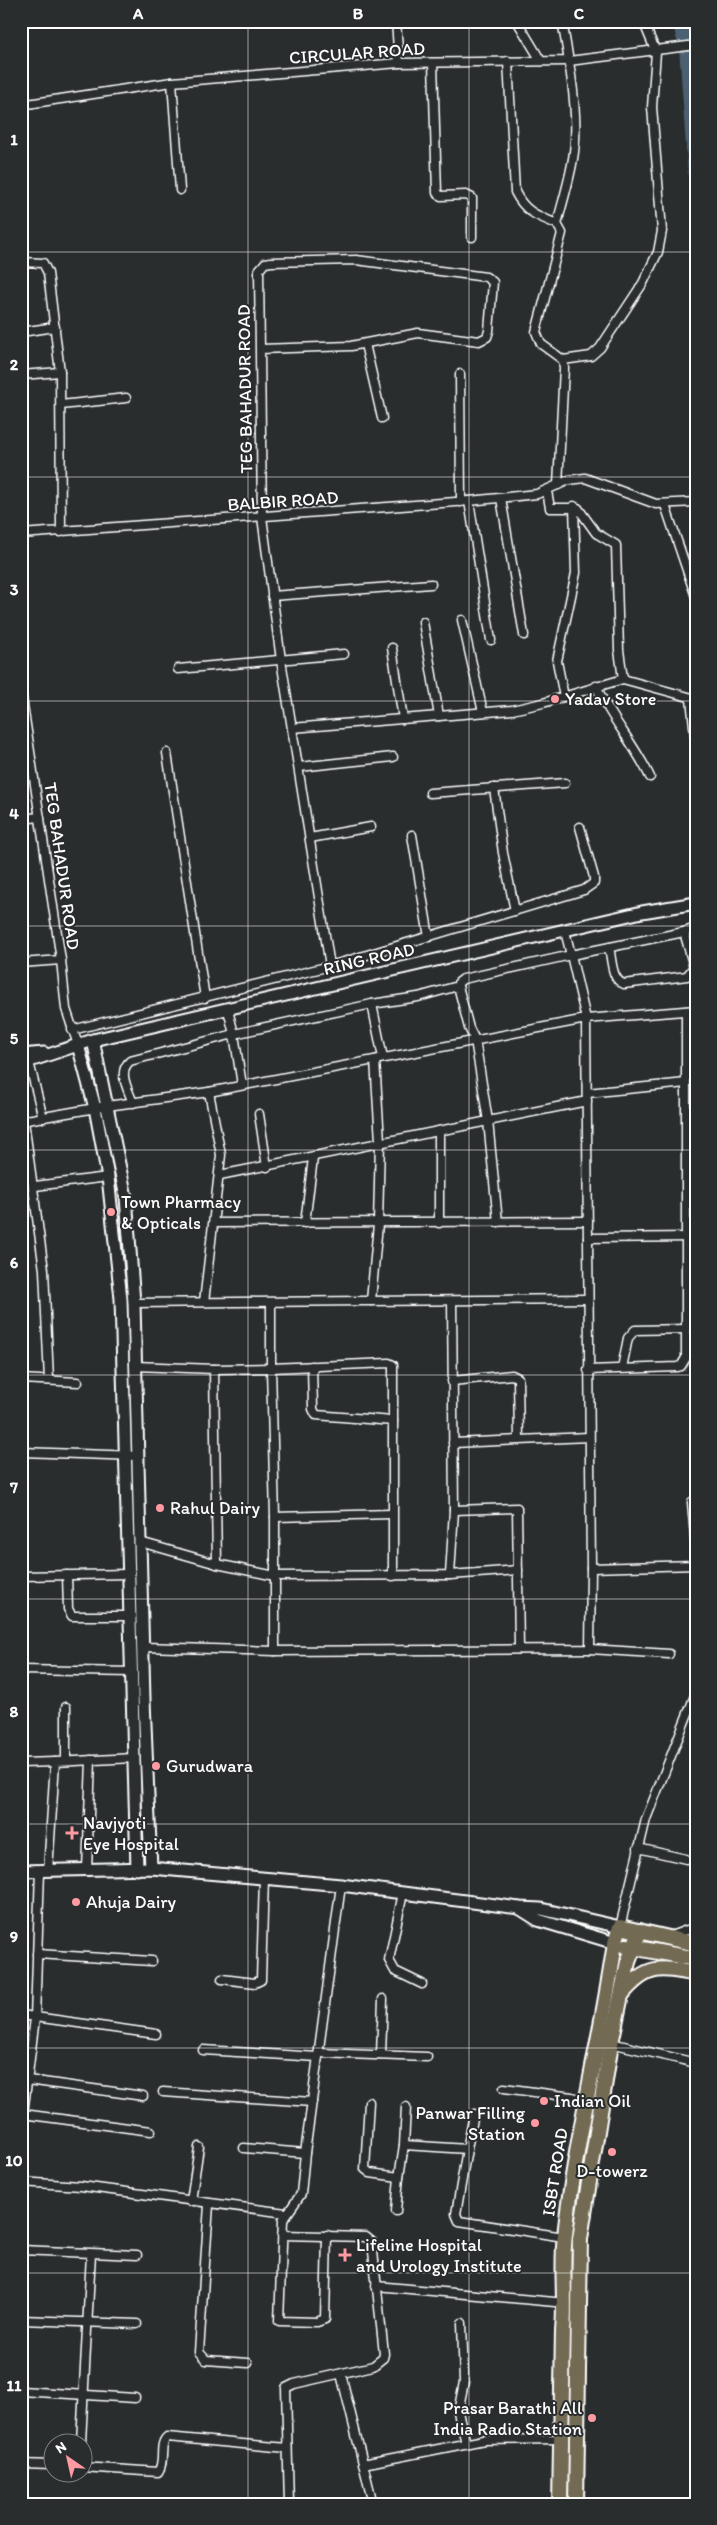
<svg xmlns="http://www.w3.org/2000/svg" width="717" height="2525" font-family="Itim,sans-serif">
<rect width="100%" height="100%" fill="#2a2d2e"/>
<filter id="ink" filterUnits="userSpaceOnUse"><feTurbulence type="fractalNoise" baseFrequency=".02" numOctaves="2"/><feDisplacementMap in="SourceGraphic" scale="10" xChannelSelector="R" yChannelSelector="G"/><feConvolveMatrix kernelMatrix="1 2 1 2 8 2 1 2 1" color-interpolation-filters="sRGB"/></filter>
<g filter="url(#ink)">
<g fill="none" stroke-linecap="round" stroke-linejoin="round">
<path stroke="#4c606f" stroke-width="16" d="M680 21 687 46 696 175"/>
<defs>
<g id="street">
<path d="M396 21 399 63"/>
<path d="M517 21 541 61"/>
<path d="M508 61 515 192C525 212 537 216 557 224L562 233 536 332 541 344 563 360 564 368 558 485"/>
<path d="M433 63 437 193 441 196 466 195 472 198V237"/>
<path d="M172 82 180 190"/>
<path d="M21 105 172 82 399 63 569 61 696 45"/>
<path d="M557 224C563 200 571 176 574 152 579 113 569 60 562 21"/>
<path d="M21 262 43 263 48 273 60 372 61 532"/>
<path d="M21 332 55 327"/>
<path d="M365 344 382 418"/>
<path d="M260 349 351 346 418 333 479 341 487 337 489 331 493 282 486 277 356 260 271 262 265 263 259 270 262 517 281 660 330 966"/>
<path d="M563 360 591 356 600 348 643 283 658 252 662 231 652 107 656 52 643 21"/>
<path d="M460 374 461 502"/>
<path d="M21 375 60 372"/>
<path d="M61 405 126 398"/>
<path d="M547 491 550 508H578L596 533 616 545 619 650 623 679"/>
<path d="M501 498 524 635"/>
<path d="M469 501 491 640"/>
<path d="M665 505 696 597"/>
<path d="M21 534 469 501 537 494 569 480 585 478 656 504 696 502"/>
<path d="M272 596 431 584"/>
<path d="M462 620 483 712"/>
<path d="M423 622 439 716"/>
<path d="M392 648 403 719"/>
<path d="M178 669 344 654"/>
<path d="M596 686C611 719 634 743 650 777"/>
<path d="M21 691 61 960 66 1009 78 1045"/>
<path d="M564 697 557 661 576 573 574 506"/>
<path d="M691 699 696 744"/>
<path d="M292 728 512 710 543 703 623 679 696 699"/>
<path d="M167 753 205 998"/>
<path d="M299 767 393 757"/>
<path d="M494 788 503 853 515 911"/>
<path d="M430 793 565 783"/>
<path d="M21 819 40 817"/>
<path d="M412 835 429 937"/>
<path d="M310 838 371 827"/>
<path d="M565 931 571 955 684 932 694 967 687 976 624 984C611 980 612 959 609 947"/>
<path d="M684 932 696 928"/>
<path d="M21 963 61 960"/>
<path d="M458 986 469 1028 475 1040 488 1121 498 1222"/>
<path d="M228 1010 234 1034 242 1085"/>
<path d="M72 1030 330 966 584 890 594 883V877L580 827"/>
<path d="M29 1062 43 1118"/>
<path d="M587 1093 686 1083"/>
<path d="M133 1103C128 1089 117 1072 130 1061L234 1034 372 1004"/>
<path d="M259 1114 267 1167"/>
<path d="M21 1121 107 1106 209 1092 586 1019 696 1010"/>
<path d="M24 1121 44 1270 49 1380"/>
<path d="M220 1175 587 1101"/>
<path d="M35 1186 108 1177"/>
<path d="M215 1223 588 1221"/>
<path d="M305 1223 313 1158"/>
<path d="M439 1223V1131"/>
<path d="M588 1238 696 1237"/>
<path d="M371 1301 378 1224 380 1141 375 1060"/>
<path d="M204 1302 221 1155 209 1092"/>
<path d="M134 1303 588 1299"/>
<path d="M271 1303V1368L389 1363 393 1365V1576"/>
<path d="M134 1366 214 1369 217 1564"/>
<path d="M312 1366 313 1409 316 1415 393 1421"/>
<path d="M622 1368 628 1338 635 1330 687 1329"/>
<path d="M214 1369 271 1368 275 1517V1651"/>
<path d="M588 1370 677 1367 681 1366 686 1358V1011"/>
<path d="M21 1379 78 1382"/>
<path d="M452 1381 512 1375 518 1378 519 1440"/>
<path d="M453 1443 589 1437"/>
<path d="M21 1452 138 1456"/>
<path d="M692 1502 696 1549"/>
<path d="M454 1510 517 1508 519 1649"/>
<path d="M275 1517 392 1514"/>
<path d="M140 1542 217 1564 275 1576 450 1575 518 1570"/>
<path d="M591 1568 696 1565"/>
<path d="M67 1575 68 1609 72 1616H132"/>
<path d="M450 1575 454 1510 452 1301"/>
<path d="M21 1576 129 1574"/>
<path d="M143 1647 275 1651 590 1649 591 1568 586 1019 571 955 463 979 458 983V986L418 997 372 1004 383 1058"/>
<path d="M590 1649 669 1654"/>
<path d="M21 1670 132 1672"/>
<path d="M66 1707V1761"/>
<path d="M21 1763 55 1762"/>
<path d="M638 1848 686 1859"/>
<path d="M87 1870 91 1760"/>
<path d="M48 1871 55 1762 134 1758"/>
<path d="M403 1893 389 1960 395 1971 422 1984"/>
<path d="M620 1927 646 1819 696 1693"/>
<path d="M671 1936 687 1930 696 1931"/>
<path d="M37 1954 152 1961"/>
<path d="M222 1979 255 1983 261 1980 264 1878"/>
<path d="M21 2015 156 2034"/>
<path d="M611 2043 696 2063"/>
<path d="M203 2050 318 2057"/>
<path d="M319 2053 427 2057"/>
<path d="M381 2055 383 1999"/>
<path d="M21 2079 143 2096"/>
<path d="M504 2088 572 2097 601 2104"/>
<path d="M163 2092 312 2102"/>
<path d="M369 2102 365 2169 370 2173 399 2177 404 2145 467 2149 474 2114"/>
<path d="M23 2114 151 2131"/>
<path d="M21 2130 35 2018 40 1871"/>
<path d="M404 2145 406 2107"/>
<path d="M244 2148 305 2153"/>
<path d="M467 2149 456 2214 459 2221 564 2237"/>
<path d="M21 2182 81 2186 286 2213"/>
<path d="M191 2201 199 2147"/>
<path d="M209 2205 199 2352 206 2360 248 2363"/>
<path d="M396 2211 399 2177"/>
<path d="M282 2235 366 2237 372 2242 384 2354 383 2358 373 2366 294 2384 286 2388 289 2504"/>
<path d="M327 2235 325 2319 317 2322 279 2321 283 2220 301 2194 305 2153 341 1885"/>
<path d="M21 2250 137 2255"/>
<path d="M376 2286 566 2303"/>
<path d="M21 2320 137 2324"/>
<path d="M462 2323 464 2382 458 2412 466 2443"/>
<path d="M341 2374 373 2504"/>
<path d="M21 2391 135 2398"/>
<path d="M81 2442 91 2254"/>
<path d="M21 2464 52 2465"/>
<path d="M363 2464 484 2440 561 2439"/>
<path d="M82 2467 158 2472C166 2461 158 2445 167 2437L287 2448"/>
</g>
<g id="secondary">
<path d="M93 1040 126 1197 134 1303 144 1700 151 1868"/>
<path d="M78 1045 95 1108 108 1177 121 1299 137 1869"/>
<path d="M21 1055 44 1053"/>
<path d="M21 1064 93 1040 642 912 696 903"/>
<path d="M21 1871 151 1868 341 1885 519 1908 541 1909 620 1927"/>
<path d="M519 1908 538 1920 615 1943"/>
</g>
<g id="highway">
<path d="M626 1946 696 1959"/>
<path d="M622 1994C647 1964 660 1967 696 1974"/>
<path d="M560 2504 563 2330C566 2298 561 2266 565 2235 576 2136 601 2040 615 1943L620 1927 696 1944"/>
<path d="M576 2504 580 2239 611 2043 628 1962 640 1931"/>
</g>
</defs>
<use href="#street" stroke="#fff" stroke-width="11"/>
<use href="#secondary" stroke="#fff" stroke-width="15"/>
<use href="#highway" stroke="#fff" stroke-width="18"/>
<use href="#street" stroke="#2a2d2e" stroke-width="8"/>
<use href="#secondary" stroke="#2a2d2e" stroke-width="11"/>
<use href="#highway" stroke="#736b52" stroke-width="14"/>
</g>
</g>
<path fill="none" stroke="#fff" stroke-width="1" stroke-opacity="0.55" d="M248 21V2504M469 21V2504M21 252H696M21 477H696M21 701H696M21 926H696M21 1150H696M21 1375H696M21 1599H696M21 1824H696M21 2048H696M21 2273H696"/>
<g fill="#ff9aa2" stroke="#2a2d2e" stroke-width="2">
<circle cx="555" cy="699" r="5"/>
<circle cx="111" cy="1212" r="5"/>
<circle cx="160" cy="1508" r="5"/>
<circle cx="156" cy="1766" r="5"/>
<path d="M69.5 1825.5h5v5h5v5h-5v5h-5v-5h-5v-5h5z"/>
<circle cx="76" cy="1902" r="5"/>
<circle cx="544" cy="2101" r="5"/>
<circle cx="535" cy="2123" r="5"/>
<circle cx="612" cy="2152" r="5"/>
<path d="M342.5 2247.5h5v5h5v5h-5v5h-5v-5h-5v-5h5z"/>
<circle cx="592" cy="2418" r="5"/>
</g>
<g text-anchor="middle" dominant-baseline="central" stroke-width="4" stroke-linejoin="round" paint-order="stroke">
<g font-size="18" fill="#fff" stroke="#2a2d2e">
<text transform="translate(357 53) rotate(-4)">CIRCULAR ROAD</text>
<text transform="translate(245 389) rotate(-91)">TEG BAHADUR ROAD</text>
<text transform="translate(283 501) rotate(-4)">BALBIR ROAD</text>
<text transform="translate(62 866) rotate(82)">TEG BAHADUR ROAD</text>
<text transform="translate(369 959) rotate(-13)">RING ROAD</text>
<text transform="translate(555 2172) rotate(-81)">ISBT ROAD</text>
</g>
<g font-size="18" fill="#fff" stroke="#2a2d2e" text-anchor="start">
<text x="565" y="699">Yadav Store</text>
<text x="121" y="1202">Town Pharmacy<tspan x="121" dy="21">&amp; Opticals</tspan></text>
<text x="170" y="1508">Rahul Dairy</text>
<text x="166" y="1766">Gurudwara</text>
<text x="83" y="1823">Navjyoti<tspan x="83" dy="21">Eye Hospital</tspan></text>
<text x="86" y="1902">Ahuja Dairy</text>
<text x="554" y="2101">Indian Oil</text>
<text x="525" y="2113" text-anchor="end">Panwar Filling<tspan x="525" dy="21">Station</tspan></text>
<text x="612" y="2171" text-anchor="middle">D-towerz</text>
<text x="356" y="2245">Lifeline Hospital<tspan x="356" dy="21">and Urology Institute</tspan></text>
<text x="582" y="2408" text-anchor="end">Prasar Barathi All<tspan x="582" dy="21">India Radio Station</tspan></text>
</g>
</g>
<rect width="717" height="2525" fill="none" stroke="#2a2d2e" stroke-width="55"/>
<g transform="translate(68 2458) rotate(326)"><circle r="24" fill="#2a2d2e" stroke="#7f8182"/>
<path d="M0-4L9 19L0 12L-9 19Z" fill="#ff9aa2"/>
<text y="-8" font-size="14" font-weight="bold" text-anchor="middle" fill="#ffffff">N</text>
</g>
<rect x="28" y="28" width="662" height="2470" fill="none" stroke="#fff" stroke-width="2"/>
<g font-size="16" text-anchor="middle" font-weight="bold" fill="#fff">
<text x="138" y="19">A</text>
<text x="358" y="19">B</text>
<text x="579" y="19">C</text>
<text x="14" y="145">1</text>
<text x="14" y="370">2</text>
<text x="14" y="595">3</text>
<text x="14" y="819">4</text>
<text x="14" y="1044">5</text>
<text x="14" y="1268">6</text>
<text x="14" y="1493">7</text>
<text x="14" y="1717">8</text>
<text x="14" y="1942">9</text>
<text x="14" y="2166">10</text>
<text x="14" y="2391">11</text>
</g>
</svg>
